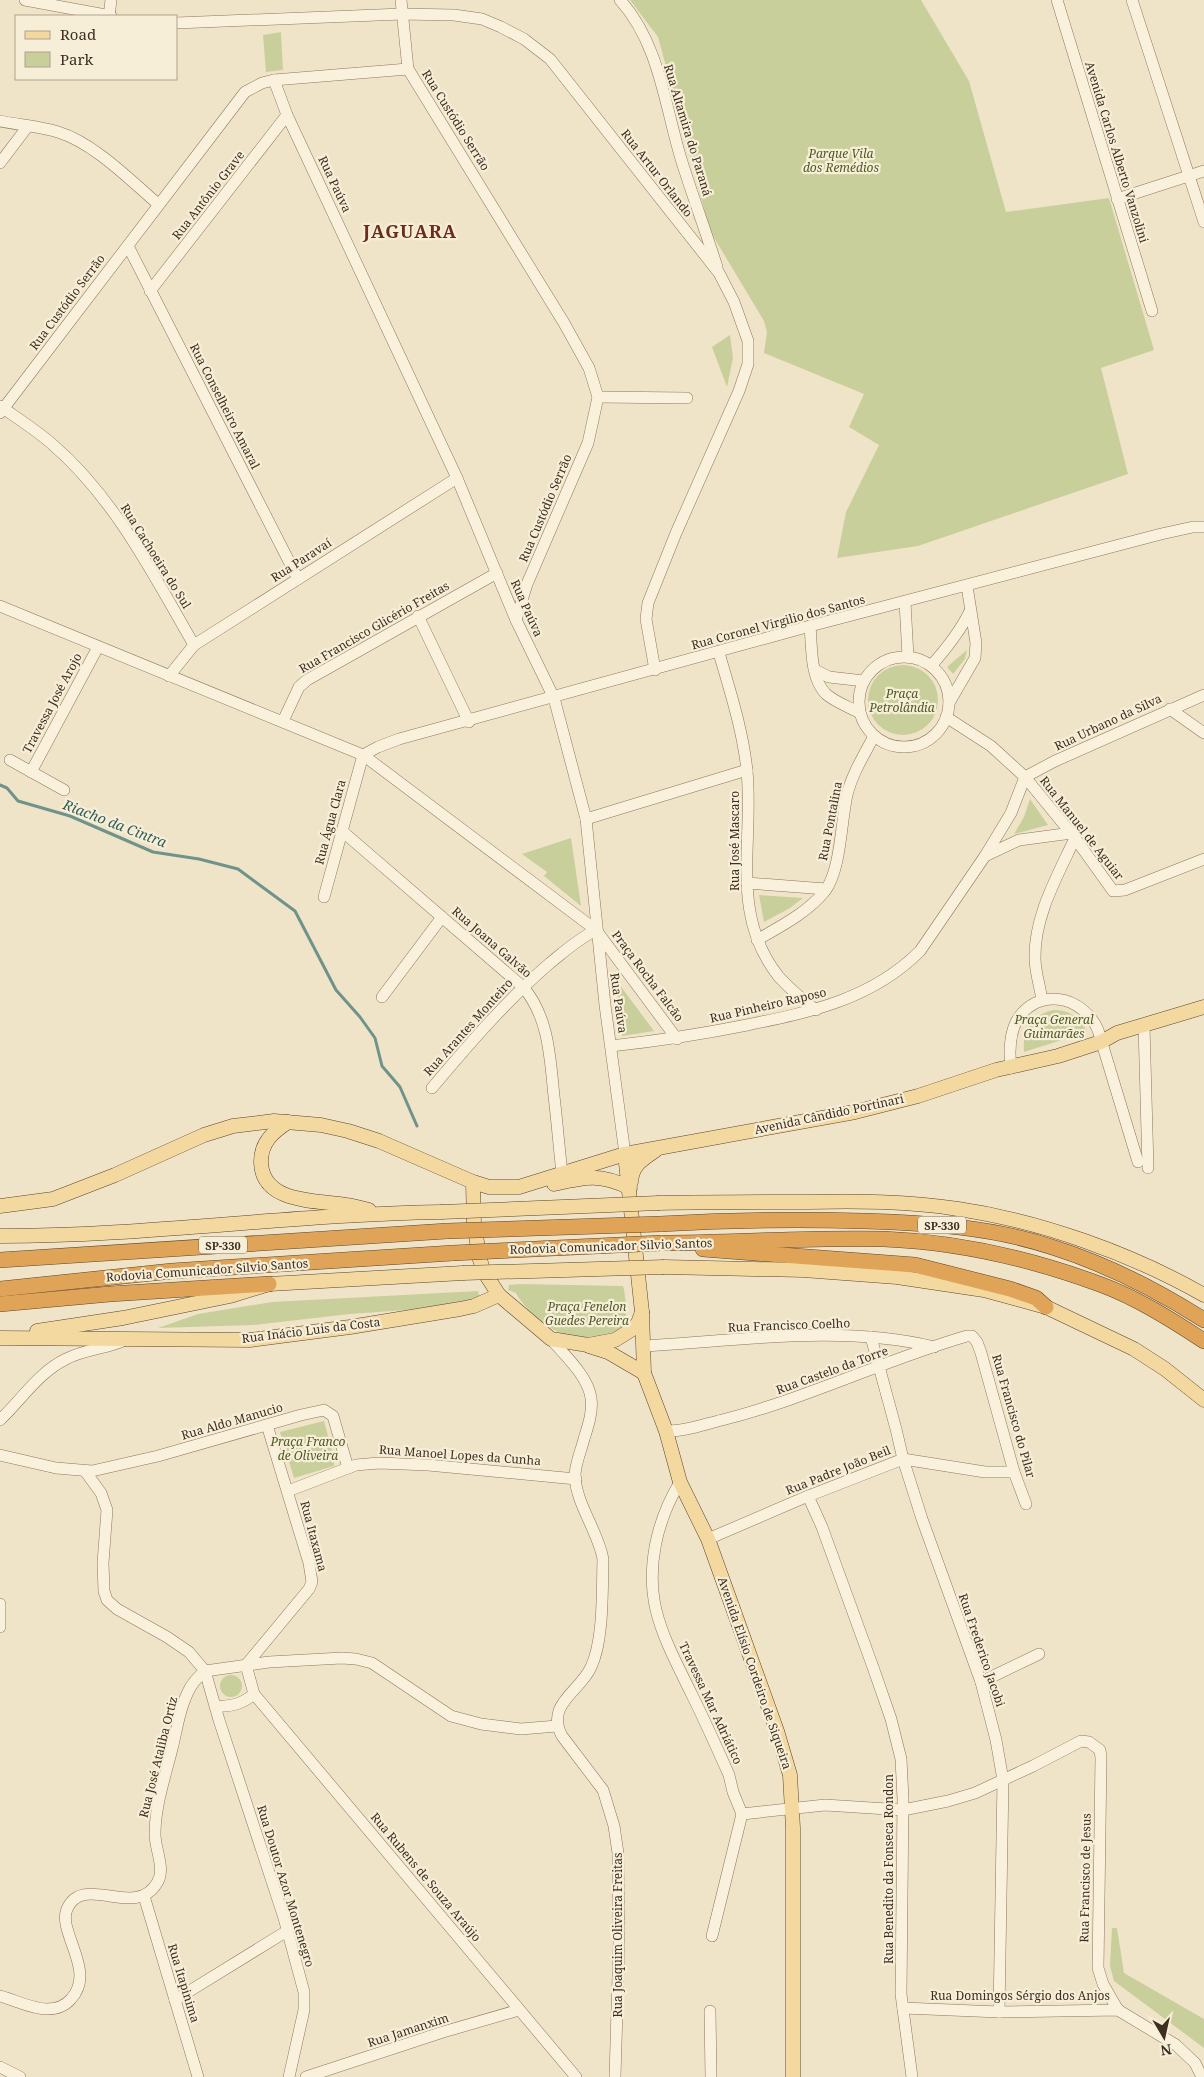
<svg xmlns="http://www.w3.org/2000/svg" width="1204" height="2077" font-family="'Noto Serif',serif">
<rect width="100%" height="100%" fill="#f0e4c8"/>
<g fill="#c9cf9b">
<path d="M630 0H921L969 81 1006 212 1109 198 1154 350 1101 368 1128 474 918 546 837 558 846 512 879 445 849 427 864 394 764 353 767 332 764 321 710 231 658 37Z"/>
<path d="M281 32 283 70 266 72 263 35Z"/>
<path d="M730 335 733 358 727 387 712 347Z"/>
<path d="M967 650 965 659 953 674 947 667Z"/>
<circle cx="903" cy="700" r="35"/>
<path d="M1030 799 1048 825 1014 834 1024 817Z"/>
<path d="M571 838 581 906 544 876 547 872 522 854Z"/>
<path d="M759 895 803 898 790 908 764 922Z"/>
<path d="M616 980 654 1031 622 1036Z"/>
<path d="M1053 1010C1070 1010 1079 1017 1087 1032L1024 1052C1022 1030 1031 1015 1053 1010Z"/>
<path d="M519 1284 623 1286C625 1292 625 1298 626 1305 628 1329 621 1332 599 1337 587 1339 576 1339 565 1335 547 1328 525 1310 516 1293L508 1290 509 1285Z"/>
<path d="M478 1291 480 1298 420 1309 350 1314 253 1325 158 1328 198 1314 272 1302Z"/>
<path d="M324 1421 334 1458V1466L294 1478 280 1432Z"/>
<circle cx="231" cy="1686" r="11"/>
<path d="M1112 1928H1117L1124 1973 1204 2019V2048L1114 1981 1110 1966Z"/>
</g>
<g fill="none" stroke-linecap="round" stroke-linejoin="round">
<path stroke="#6f938a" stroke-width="3" d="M0 785 7 788 18 801 70 816 153 852 199 859 238 869 295 911 336 990 360 1017 375 1038 382 1066 400 1087 417 1126"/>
<defs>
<g id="minor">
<path d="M25 0 111 16"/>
<path d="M401 0 408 69 564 323 589 368 598 397 588 443 527 584 516 620"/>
<path d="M620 0C660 44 665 108 682 162 693 197 706 232 717 267"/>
<path d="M1057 0 1152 311"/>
<path d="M1132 0 1204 222"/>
<path d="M109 16 111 0"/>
<path d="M176 23 402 14 454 15 482 19 501 27 524 39 550 59 719 273 734 302 748 341V364L739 391 676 533 648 603 646 619 655 670"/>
<path d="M274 80 287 115 457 478 516 620 554 698 586 819 605 1005 625 1154"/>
<path d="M0 121C19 125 39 126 58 132 94 143 130 180 158 204"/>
<path d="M0 163 28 126"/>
<path d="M1117 199 1204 171"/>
<path d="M128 246 298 579"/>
<path d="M150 291 287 115"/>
<path d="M598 397 687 398"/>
<path d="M0 406C17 418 36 430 52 444 115 498 154 576 194 645"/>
<path d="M0 413 245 92 262 83 274 80 408 69"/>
<path d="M905 602 908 657"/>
<path d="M0 606 363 755 596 930 677 1039"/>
<path d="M418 616 469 722"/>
<path d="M810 626C812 647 810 678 826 694 835 702 849 707 860 713"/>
<path d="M719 653C730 691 743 731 747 771 754 843 729 915 779 977 790 989 803 1000 816 1010"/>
<circle cx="904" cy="702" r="45"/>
<path d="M931 666C946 649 960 632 970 611"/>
<path d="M815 670 829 677 864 681"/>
<path d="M169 676 194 645 457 478"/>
<path d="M949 703 975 658 976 643 967 586"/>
<path d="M1170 709 1204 733"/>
<path d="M946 717 991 746 1025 777 1075 838 1113 891 1125 890 1204 859"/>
<path d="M283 721 299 687 307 680 497 573"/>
<path d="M363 755 378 747 399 739 810 626 1161 534 1193 527H1204"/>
<path d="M10 760 64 790"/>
<path d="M31 772 98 647"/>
<path d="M1025 777 1055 761 1204 695"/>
<path d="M586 819 747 770"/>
<path d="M342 831 523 987C549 1017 550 1058 554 1096 557 1121 559 1147 562 1173"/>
<path d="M985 856 1011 813 1025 777"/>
<path d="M747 883 826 889"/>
<path d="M324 897 363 755"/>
<path d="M757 940C781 926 807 913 825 891 841 870 841 821 847 795 852 774 864 755 874 736"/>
<path d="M382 997 442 917"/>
<path d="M1042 1000C1040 986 1035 972 1035 958 1034 916 1058 875 1075 838"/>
<path d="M1144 1026 1148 1168"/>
<path d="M611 1046C657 1041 702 1034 747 1025 811 1012 872 999 920 951L985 856 1019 840 1072 833"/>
<path d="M1011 1068C1009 1052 1009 1037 1016 1022 1036 986 1083 995 1098 1030L1138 1162"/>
<path d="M432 1088C469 1044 506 1001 550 963 565 951 578 939 596 930"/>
<path d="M871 1337 896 1429 903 1459 922 1519 981 1682 996 1740 1003 1780 999 2012"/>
<path d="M551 1339C565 1356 588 1376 591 1398 593 1412 588 1426 584 1439 581 1451 575 1464 575 1476 576 1504 598 1531 603 1559 602 1589 604 1640 591 1667 580 1692 545 1704 562 1736L603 1790 614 1826 618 1853 619 1943 615 2077"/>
<path d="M644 1346C737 1341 843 1324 934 1347"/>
<path d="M0 1420C21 1400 39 1372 66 1359 85 1349 106 1349 125 1340"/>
<path d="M666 1431C683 1432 705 1424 722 1420 806 1399 884 1360 967 1336H972L977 1342 981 1353 1014 1472 1026 1504"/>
<path d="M0 1455 56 1468 92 1471 158 1456 301 1415 324 1410 333 1416 348 1468"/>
<path d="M85 1471 101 1493 107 1510 103 1563 104 1591 107 1600 117 1609 167 1637 189 1652 205 1671 219 1720 284 1918 304 1992V2010L289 2077"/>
<path d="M680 1482C657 1520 646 1567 656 1610 663 1639 679 1668 692 1695 705 1721 717 1748 729 1775L733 1792 742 1814 712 1936"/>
<path d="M288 1491 356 1465 379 1463 428 1465 576 1479"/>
<path d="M808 1496 822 1527 874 1670 891 1719 901 1759 903 1799 901 1994 912 2077"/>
<path d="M708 1539 808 1496 903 1459 985 1472H1014"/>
<path d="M0 1604V1627"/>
<path d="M246 1665 254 1694 576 2077"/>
<path d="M246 1665 309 1589 312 1582 309 1563 267 1425"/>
<path d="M981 1682 1039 1654"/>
<path d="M216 1706C231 1707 242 1704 254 1694"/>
<path d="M742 1814 825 1805 903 1810 948 1801 975 1793 1033 1766 1081 1741 1089 1742 1100 1750 1101 1758 1098 1968 1103 1984 1118 2010"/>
<path d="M144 1896 198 2077"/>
<path d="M0 1996C15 2000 32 2009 47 2009 56 2009 65 2006 71 1999 97 1971 57 1932 67 1909 83 1872 135 1920 157 1883 166 1869 155 1850 155 1834 155 1806 165 1777 172 1749 177 1729 180 1706 190 1688 194 1681 199 1676 205 1671L269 1662 342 1658 356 1659 372 1663 451 1716 481 1724 521 1729 557 1726"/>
<path d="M175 2000 287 1931"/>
<path d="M903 2008 999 2012 1118 2010 1176 2045 1195 2063 1202 2077"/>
<path d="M710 2011 711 2077"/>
<path d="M0 2067 20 2077"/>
<path d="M306 2077 443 2032 519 2010"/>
</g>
<g id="major">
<path d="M288 1122C273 1132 261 1142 261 1162 262 1204 317 1200 346 1205 354 1206 361 1208 369 1210"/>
<path d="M625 1154 642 1312 644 1373 666 1431 680 1482 708 1539 777 1731 790 1775 793 1828V2077"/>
<path d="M473 1182 474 1224 480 1260 484 1272 499 1295 551 1339 588 1345 615 1340 631 1330 638 1323 642 1312"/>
<path d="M631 1182C632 1165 643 1159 656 1150"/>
<path d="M554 1184C585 1177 600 1173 630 1188"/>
<path d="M659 1203C708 1202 757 1202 807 1202 857 1201 908 1201 958 1209 1041 1221 1132 1254 1204 1295"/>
<path d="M0 1206 53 1199 115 1175 204 1135 233 1126 274 1121 321 1125 348 1131 379 1141 473 1182 489 1187H519L625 1154 855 1112 918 1096 996 1070 1058 1056 1101 1042 1117 1033 1204 1007"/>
<path d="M0 1236C147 1236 294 1214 441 1212"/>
<path d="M664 1267 803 1270 897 1277 984 1290 1046 1307 1134 1349 1165 1369 1204 1400"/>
<path d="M37 1331 123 1318 230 1296 269 1284 463 1273"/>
<path d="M0 1338 250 1340 350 1327 460 1309 474 1306 499 1295"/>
<path d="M589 1346 608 1352 644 1373"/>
</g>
<g id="highway">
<path d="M660 1224C728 1220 796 1219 864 1221 928 1223 994 1227 1055 1248 1108 1265 1157 1290 1204 1320"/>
<path d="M661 1243C736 1243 810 1237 884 1239 958 1242 1032 1259 1102 1285 1137 1298 1172 1320 1204 1341"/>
<path d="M703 1249 915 1265 1010 1289 1036 1298 1046 1307"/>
<path d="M0 1260 447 1231"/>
<path d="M0 1289 172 1271 453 1253"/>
<path d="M0 1304 110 1294 269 1284"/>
</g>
</defs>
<use href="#minor" stroke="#8d765c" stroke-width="12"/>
<use href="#major" stroke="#5b4430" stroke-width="15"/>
<use href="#highway" stroke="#5b4430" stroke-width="16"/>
<use href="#minor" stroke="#faf1dc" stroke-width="11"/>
<use href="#major" stroke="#f3d9a0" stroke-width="14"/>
<use href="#highway" stroke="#e0a458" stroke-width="15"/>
<defs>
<g id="major-bridge">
<path d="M441 1212 659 1203"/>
<path d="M463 1273 664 1267"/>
</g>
<g id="highway-bridge">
<path d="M447 1231 660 1224"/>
<path d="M453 1253 661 1243"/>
</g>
</defs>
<use href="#major-bridge" stroke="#5b4430" stroke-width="15" stroke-linecap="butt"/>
<use href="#highway-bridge" stroke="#5b4430" stroke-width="16" stroke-linecap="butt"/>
<use href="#major-bridge" stroke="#f3d9a0" stroke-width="14"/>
<use href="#highway-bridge" stroke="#e0a458" stroke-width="15"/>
</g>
<g text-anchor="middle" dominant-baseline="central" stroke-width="4.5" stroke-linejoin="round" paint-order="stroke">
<g fill="#f7eed8" stroke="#756857" stroke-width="1">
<rect x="918" y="1216.5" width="48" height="17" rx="4"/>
<rect x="199" y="1236.5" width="48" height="17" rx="4"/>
</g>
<g font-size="11" font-weight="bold" fill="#3d2e20">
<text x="942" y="1225">SP-330</text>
<text x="223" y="1245">SP-330</text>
</g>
<g font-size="12" fill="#3d2e20" stroke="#f7eed8">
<text transform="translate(456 120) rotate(58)">Rua Custódio Serrão</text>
<text transform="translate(688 130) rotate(73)">Rua Altamira do Paraná</text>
<text transform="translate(1117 152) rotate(73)">Avenida Carlos Alberto Vanzolini</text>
<text transform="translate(657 173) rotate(52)">Rua Artur Orlando</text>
<text transform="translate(335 184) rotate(65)">Rua Paúva</text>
<text transform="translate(208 195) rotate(-52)">Rua Antônio Grave</text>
<text transform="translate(67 302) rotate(-53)">Rua Custódio Serrão</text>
<text transform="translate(225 406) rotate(63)">Rua Conselheiro Amaral</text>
<text transform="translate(545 508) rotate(-67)">Rua Custódio Serrão</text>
<text transform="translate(156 556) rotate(58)">Rua Cachoeira do Sul</text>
<text transform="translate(301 560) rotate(-33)">Rua Paravaí</text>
<text transform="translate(527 608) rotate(66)">Rua Paúva</text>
<text transform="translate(778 622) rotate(-15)">Rua Coronel Virgilio dos Santos</text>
<text transform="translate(374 627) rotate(-30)">Rua Francisco Glicério Freitas</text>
<text transform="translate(52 703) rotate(-62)">Travessa José Arojo</text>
<text transform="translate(1108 722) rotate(-25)">Rua Urbano da Silva</text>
<text transform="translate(830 821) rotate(-79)">Rua Pontalina</text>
<text transform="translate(330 822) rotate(-75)">Rua Água Clara</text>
<text transform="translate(1082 828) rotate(52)">Rua Manuel de Aguiar</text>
<text transform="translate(734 841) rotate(-90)">Rua José Mascaro</text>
<text transform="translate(492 942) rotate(41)">Rua Joana Galvão</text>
<text transform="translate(648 976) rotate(53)">Praça Rocha Falcão</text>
<text transform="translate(619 1003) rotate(82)">Rua Paúva</text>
<text transform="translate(768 1005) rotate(-13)">Rua Pinheiro Raposo</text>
<text transform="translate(468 1027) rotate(-48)">Rua Arantes Monteiro</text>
<text transform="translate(829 1114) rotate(-12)">Avenida Cândido Portinari</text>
<text transform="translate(611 1246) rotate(-2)">Rodovia Comunicador Silvio Santos</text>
<text transform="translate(207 1270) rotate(-4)">Rodovia Comunicador Silvio Santos</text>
<text transform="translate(789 1325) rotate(-2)">Rua Francisco Coelho</text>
<text transform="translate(311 1330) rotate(-7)">Rua Inácio Luis da Costa</text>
<text transform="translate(832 1370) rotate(-20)">Rua Castelo da Torre</text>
<text transform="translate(1014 1416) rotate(74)">Rua Francisco do Pilar</text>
<text transform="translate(232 1421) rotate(-16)">Rua Aldo Manucio</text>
<text transform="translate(460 1455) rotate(4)">Rua Manoel Lopes da Cunha</text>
<text transform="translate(838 1470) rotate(-22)">Rua Padre João Beil</text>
<text transform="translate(314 1536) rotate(75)">Rua Itaxama</text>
<text transform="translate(982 1650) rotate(71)">Rua Frederico Jacobi</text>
<text transform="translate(755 1673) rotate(71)">Avenida Elísio Cordeiro de Siqueira</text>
<text transform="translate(711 1703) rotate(65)">Travessa Mar Adriático</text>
<text transform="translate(158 1757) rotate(-76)">Rua José Ataliba Ortiz</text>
<text transform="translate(888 1869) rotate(-90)">Rua Benedito da Fonseca Rondon</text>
<text transform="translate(426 1877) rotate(50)">Rua Rubens de Souza Araújo</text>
<text transform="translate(1085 1878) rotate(-89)">Rua Francisco de Jesus</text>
<text transform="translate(286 1886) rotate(73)">Rua Doutor Azor Montenegro</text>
<text transform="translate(617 1935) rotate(-90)">Rua Joaquim Oliveira Freitas</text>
<text transform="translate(184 1983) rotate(73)">Rua Itapinima</text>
<text x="1020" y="1995">Rua Domingos Sérgio dos Anjos</text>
<text transform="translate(408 2030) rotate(-18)">Rua Jamanxim</text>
</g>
<g font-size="12" font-style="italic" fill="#4d5a26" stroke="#f7eed8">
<text x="841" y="153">Parque Vila<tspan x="841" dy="14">dos Remédios</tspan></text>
<text x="902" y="693">Praça<tspan x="902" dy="14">Petrolândia</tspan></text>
<text x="1054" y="1019">Praça General<tspan x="1054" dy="14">Guimarães</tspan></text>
<text x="587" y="1306">Praça Fenelon<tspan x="587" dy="14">Guedes Pereira</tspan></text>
<text x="308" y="1441">Praça Franco<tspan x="308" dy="14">de Oliveira</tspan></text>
</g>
<g font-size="14" font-style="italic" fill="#2f5d5a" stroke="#f7eed8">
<text transform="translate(115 823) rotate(21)">Riacho da Cintra</text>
</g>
<g font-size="18" font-weight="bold" letter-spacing="1" fill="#6b2e1e" stroke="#f7eed8">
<text x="410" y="231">JAGUARA</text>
</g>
</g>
<rect x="15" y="15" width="162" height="65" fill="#f7eed8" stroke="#ada18e"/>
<rect x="25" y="31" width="25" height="8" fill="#f3d9a0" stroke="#ada18e"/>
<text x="60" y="40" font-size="15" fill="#3d2e20">Road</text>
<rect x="25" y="52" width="25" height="15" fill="#c9cf9b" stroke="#ada18e"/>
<text x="60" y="65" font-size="15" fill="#3d2e20">Park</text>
<g transform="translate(1164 2037) rotate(171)" stroke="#f7eed8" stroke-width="4" paint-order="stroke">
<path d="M0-4L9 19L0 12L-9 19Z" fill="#3d2e20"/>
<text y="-8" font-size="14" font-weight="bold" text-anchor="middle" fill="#3d2e20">N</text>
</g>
</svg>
